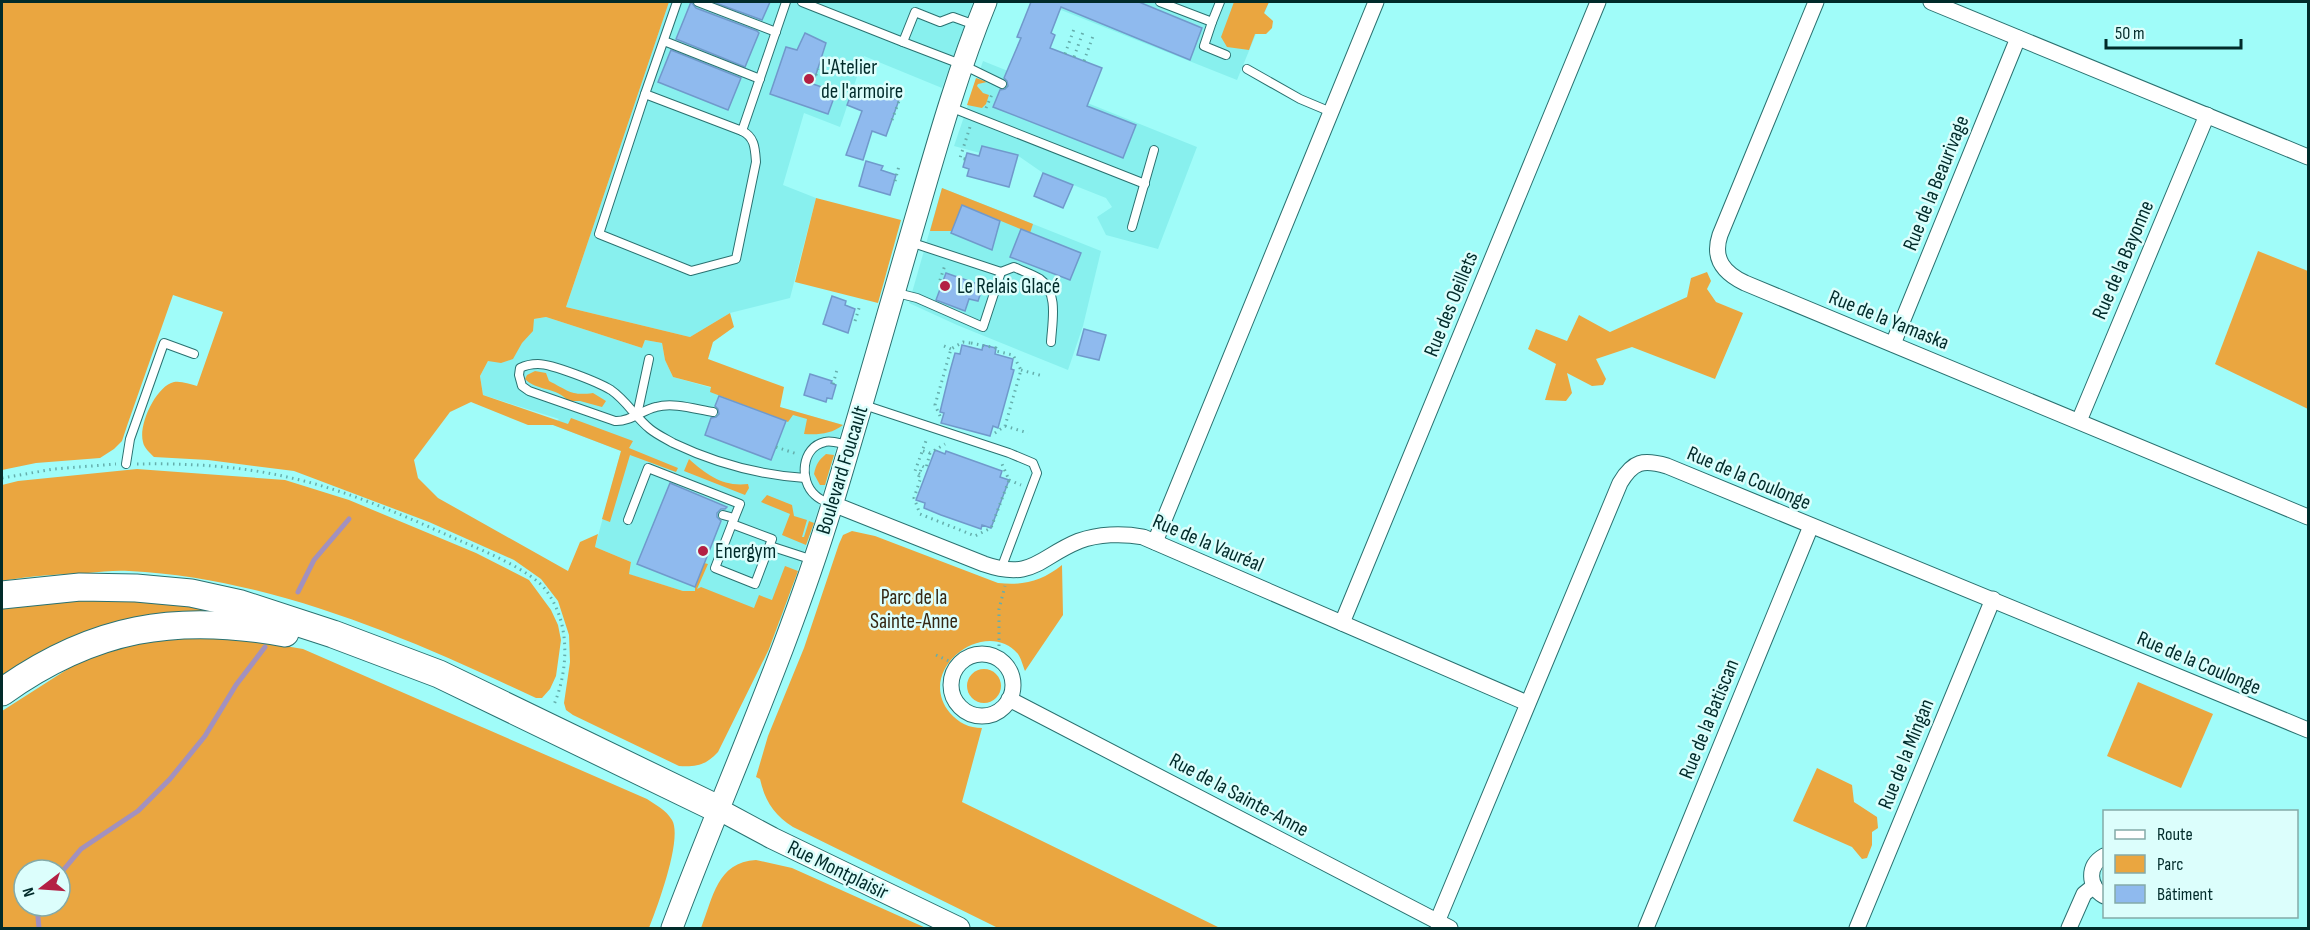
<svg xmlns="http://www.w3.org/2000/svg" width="2310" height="930" font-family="'Sofia Sans Condensed',sans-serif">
<rect width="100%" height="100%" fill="#a0fcf9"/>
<g fill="#88f0ee">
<path d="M669 2H973L942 88 864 56 840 127 804 113 783 185 816 198 790 298 730 313 690 337 566 307Z"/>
<path d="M1041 2H1269L1237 80Z"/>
<path d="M983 61 1197 147 1158 249 1106 235 1097 217 1112 207 1106 198 1043 173 1017 155 983 146 980 153 954 146Z"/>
<path d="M942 188 1101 251 1083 326 1068 370 957 325 909 303Z"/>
<path d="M546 317 642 348 645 340 662 343 665 360 673 377 843 425 814 523 780 621 696 591H683L628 574 631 562 595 547 621 451 553 425 559 419 483 395 480 376 488 361 517 322Z"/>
</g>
<g fill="#eaa640" fill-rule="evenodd">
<path d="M2 2H669L566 307 690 337 730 313 734 327 713 342 708 359 784 387 780 407 843 425C831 434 819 435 804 434L807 419 793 415 788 422 710 392 711 387 673 377 665 360 662 343 645 340 642 348 546 317 534 319 533 331 522 343 513 359 501 363 488 361 480 376 483 395 568 424 571 418 633 441 629 448 678 468 676 472 630 455 610 522 602 519 621 451 553 425H528L471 402 450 412 414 460 418 478 438 498 568 571 580 542 598 534 595 547 631 562 629 574 683 591H695V587L704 563 708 564 697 589 701 587 754 608 759 595 772 600 785 566 798 571 769 649 718 752C706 765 697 767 679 766L573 715 566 710 564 703 570 662 569 635 558 601 541 579 514 560 429 522 294 471 208 460 154 457C150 453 144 448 143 442 138 425 156 386 174 382 182 381 189 384 197 386L223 312 173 295 128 423 122 441 114 449 100 458 36 463 2 470Z"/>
<path d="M1234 2H1269L1264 13 1273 21 1272 28 1266 34H1255L1249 50 1227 47 1221 37Z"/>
<path d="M976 78 987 82 978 84 977 86 983 93 989 95 986 104 982 108 967 105Z"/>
<path d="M942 188 1033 224 1030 233 962 205 952 231H930Z"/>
<path d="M816 198 901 220 878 303 795 282Z"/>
<path d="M2258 251 2308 271V409L2215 364Z"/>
<path d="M1707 272 1711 281 1707 289 1716 302 1743 313 1715 379 1632 347 1596 359 1606 379 1603 385 1592 386 1567 373 1572 393 1566 401 1545 400 1556 364 1528 349 1536 329 1567 341 1579 315 1610 332 1687 297 1691 278Z"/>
<path d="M535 371 546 373 549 381C569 391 571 396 593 393L606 401 602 407 580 401H568C557 387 536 391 525 379L527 375Z"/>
<path d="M826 454 834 455 825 485H820L814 474C816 464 819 460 826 454Z"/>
<path d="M689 459C707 475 723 487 748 484L749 488 745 495 684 471Z"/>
<path d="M137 469 285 480 349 500 476 553 529 580 551 610 558 625 561 640 556 676 550 689 542 698H536C408 638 271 578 129 571 115 570 101 572 88 573 59 574 30 576 2 581V485L18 481Z"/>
<path d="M767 495 792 505 794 516 807 520 802 537H804L809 521 814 523 806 545 782 535 790 514 761 502Z"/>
<path d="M852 531 875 536 998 583C1023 586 1042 581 1062 565L1063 615 1025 671C1023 666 1021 658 1018 654 985 616 914 670 950 713 959 723 969 728 982 728L962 802 1220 928H998L793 827C774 815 765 801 760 779L756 777 768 736 804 648 839 544 843 535Z"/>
<path d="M123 594 235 612 2 681V606Z"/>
<path d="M209 635 256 641 303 649 647 799C656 805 666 810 672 820 683 838 657 908 649 928H2V711L74 665 113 649 151 638ZM24 870H60V906H24Z"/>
<circle cx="984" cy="686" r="17"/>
<path d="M2138 682 2213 714 2181 788 2107 756Z"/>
<path d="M1817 768 1852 785 1854 802 1877 817 1878 828 1872 832V845L1867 858 1862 859 1852 847 1793 821Z"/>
<path d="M756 860 792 868 926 928H701C713 898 717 862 756 860Z"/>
</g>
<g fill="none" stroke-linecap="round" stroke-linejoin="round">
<g stroke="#a291be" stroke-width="5">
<path d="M298 592 314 560 349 519"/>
<path d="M60 874 81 849 138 811 170 779 205 736 236 685 265 647"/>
<path d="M37 906 39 928"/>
</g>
</g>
<g fill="#8fbaee" stroke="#7099cb" stroke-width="1.5">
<path d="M691 2 696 8 757 31 759 33 745 67 676 39Z"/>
<path d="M713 2H770L762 20Z"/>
<path d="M1031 2H1139L1202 28 1190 60 1061 7 1051 33 1055 35 1050 48 1102 68 1087 106 1136 125 1123 158 993 107 1000 90 1005 89 1008 86 1007 81 1004 78 1021 38 1017 37Z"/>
<path d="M805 33 826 43 813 84 836 92 828 114 770 94 786 47 797 50Z"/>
<path d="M671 50 741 78 728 110 658 82Z"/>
<path d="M854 87 870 92 871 89 899 100 886 136 872 131 863 160 846 155 862 111 847 105Z"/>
<path d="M982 146 1018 155 1009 187 967 176 969 169 963 167 967 153 979 156Z"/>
<path d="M866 161 883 166 881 170 896 175 890 195 859 186Z"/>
<path d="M1043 173 1073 185 1063 208 1034 196Z"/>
<path d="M962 205 1000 221 992 250 951 233Z"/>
<path d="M1021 229 1081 253 1070 280 1010 257Z"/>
<path d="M946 273 983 286 978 301 969 299 965 311 936 300Z"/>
<path d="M832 296 846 301 845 305 855 309 848 333 823 324Z"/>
<path d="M1084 329 1106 335 1099 360 1077 355Z"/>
<path d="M962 345 982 350 983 345 996 348 995 354 1013 359 1011 369 1014 370 998 428 993 426 990 436 941 423 944 413 940 412 950 371 955 353 960 354Z"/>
<path d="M810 374 832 381 831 383 836 385 832 399 827 398 826 402 804 395Z"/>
<path d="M719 396 786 421 771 460 705 435 711 418 716 417 719 414 718 409 715 406Z"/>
<path d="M935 450 945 454 946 451 1002 471 1000 477 1009 480 991 528 982 525 981 529 941 515 924 508 925 503 916 500Z"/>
<path d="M670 483 727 507 725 509H721L717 513V517L721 521 695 587 637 564Z"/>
</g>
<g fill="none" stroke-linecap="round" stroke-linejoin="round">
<defs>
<g id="lane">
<path d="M677 2 645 94 742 131 786 2"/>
<path d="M698 2 776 32"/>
<path d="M802 2 903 42"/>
<path d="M1160 2 1212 22 1220 2"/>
<path d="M1212 22 1204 46 1226 55"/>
<path d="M975 25 953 17 940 22 915 12 903 42 963 65 1002 84"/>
<path d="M664 41 760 79"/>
<path d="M1247 69 1300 99 1331 112"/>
<path d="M645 94 599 234 691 271 736 259 756 162C755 149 755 137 742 131"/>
<path d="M950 107 1145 184"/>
<path d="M1132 227 1154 150"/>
<path d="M1001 272 1014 267C1022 271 1032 274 1040 279 1059 292 1052 323 1051 342"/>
<path d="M897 293 917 298 983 327 1001 272 910 242"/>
<path d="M864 405 1009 453 1033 463 1037 473 1001 569"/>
<path d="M713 412C695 409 673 402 656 407 642 410 630 422 615 421L529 391 522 386 519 375 520 368C526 365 531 364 538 364 552 364 598 382 611 390 627 401 635 417 650 429 656 434 666 439 673 443 715 463 759 475 805 478"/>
<path d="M637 415 649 359"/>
<path d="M126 464 130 439 164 343 194 354"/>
<path d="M831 504C826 502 820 500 815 495 799 481 801 447 825 442 832 440 841 444 848 445"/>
<path d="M723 515 734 518"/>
<path d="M628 520 648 468 740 504 732 524"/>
<path d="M732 524 772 539 755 584 715 568Z"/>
<path d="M770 546 813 560"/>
</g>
<g id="street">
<path d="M1816 2 1720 235C1712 259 1724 273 1745 283L2308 517"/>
<path d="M1931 2 2308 157"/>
<path d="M1893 344 2018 38"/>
<path d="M2079 421 2207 115"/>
<path d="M833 504 984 564C1033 581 1039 557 1079 541 1098 534 1122 533 1143 537L1527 703"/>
<path d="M1155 542 1376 2"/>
<path d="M1342 623 1598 2"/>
<circle cx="982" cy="685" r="31"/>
<path d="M1009 699 1450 928"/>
<path d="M2104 856C2087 866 2088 886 2104 896"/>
<path d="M1437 922 1620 483C1633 461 1643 459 1667 466L2308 730"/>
<path d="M1646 928 1811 526"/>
<path d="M1857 928 1993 599"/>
<path d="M2069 928 2084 894 2094 886"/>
</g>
<g id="secondary">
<path d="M718 809 772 838 959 928"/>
<path d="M672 928C725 787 788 650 832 505 862 406 890 306 919 207 939 138 959 68 986 2"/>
</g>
<g id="highway">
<path d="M2 595 80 587 136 588 191 593 241 604 333 634 439 674 718 809"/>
<path d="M2 692C93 627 176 613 285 633"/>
</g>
</defs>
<use href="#lane" stroke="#2a7170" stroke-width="10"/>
<use href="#street" stroke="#2a7170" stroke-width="17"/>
<use href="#secondary" stroke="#2a7170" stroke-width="23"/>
<use href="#highway" stroke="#2a7170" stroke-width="29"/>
<g stroke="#65aeac" stroke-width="3" stroke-dasharray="1.5 4.5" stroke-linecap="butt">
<path d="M1065 54 1074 29"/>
<path d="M1074 57 1083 32"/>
<path d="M1084 61 1093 36"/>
<path d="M814 81 818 69"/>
<path d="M986 108 993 92"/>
<path d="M892 120 903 90"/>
<path d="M965 159 960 158 970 127"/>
<path d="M895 181 899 166"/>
<path d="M942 284 939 283 945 265"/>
<path d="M855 321 860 305"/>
<path d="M971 343 996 348V351L1013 355 1021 370 1005 426 992 435"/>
<path d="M944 346 951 349"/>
<path d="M1021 370 1043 376"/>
<path d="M833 384 837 370"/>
<path d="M940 416 935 405 951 349 963 342 971 343 970 347"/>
<path d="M1005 426 1028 433"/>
<path d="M776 447 797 454"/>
<path d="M923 451 930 453 945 444"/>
<path d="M930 453 926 468 922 466 918 479 920 480 914 498 920 514 975 536 991 528 1009 480 1002 464"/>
<path d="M137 464C186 463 240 466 287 477 348 490 407 517 463 542 485 551 531 571 545 589 571 622 569 670 553 707"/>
<path d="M920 474 915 471 927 438"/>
<path d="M2 478 54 469 116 464"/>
<path d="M1009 480 1021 485"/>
<path d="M999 646V609L1005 586"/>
<path d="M936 655 949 661"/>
</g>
<use href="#lane" stroke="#fff" stroke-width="8"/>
<use href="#street" stroke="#fff" stroke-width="15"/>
<use href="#secondary" stroke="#fff" stroke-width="21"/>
<use href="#highway" stroke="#fff" stroke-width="27"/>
</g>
<g fill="#b32044" stroke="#dcfefc" stroke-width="2">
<circle cx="809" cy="79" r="6"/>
<circle cx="945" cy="286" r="6"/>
<circle cx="703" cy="551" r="6"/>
</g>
<g text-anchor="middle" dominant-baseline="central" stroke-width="5" stroke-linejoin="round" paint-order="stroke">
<g font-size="21" fill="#012b2a" stroke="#dcfefc" text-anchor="start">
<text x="821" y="67">L'Atelier<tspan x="821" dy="24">de l'armoire</tspan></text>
<text x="957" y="286">Le Relais Glacé</text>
<text x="715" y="551">Energym</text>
</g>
<g font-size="21" fill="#012b2a" stroke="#dcfefc">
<text transform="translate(1936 183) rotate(-68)">Rue de la Beaurivage</text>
<text transform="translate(2123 260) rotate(-67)">Rue de la Bayonne</text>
<text transform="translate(1451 304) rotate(-68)">Rue des Oeillets</text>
<text transform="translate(1889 320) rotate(22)">Rue de la Yamaska</text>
<text transform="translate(842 470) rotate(-73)">Boulevard Foucault</text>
<text transform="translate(1749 478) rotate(23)">Rue de la Coulonge</text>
<text transform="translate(1208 543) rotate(23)">Rue de la Vauréal</text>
<text transform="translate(2199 663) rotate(23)">Rue de la Coulonge</text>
<text transform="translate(1709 719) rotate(-68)">Rue de la Batiscan</text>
<text transform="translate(1906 754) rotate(-68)">Rue de la Mingan</text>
<text transform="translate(1239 795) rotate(28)">Rue de la Sainte-Anne</text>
<text transform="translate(838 870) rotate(26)">Rue Montplaisir</text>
</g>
<g font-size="21" fill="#352713" stroke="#dcfefc">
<text x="914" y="597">Parc de la<tspan x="914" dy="24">Sainte-Anne</tspan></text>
</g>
</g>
<rect width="2310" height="930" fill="none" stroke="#012b2a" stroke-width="6"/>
<rect x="2103" y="810" width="195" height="108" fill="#dcfefc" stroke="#84aaa8" stroke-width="1.5"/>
<rect x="2115" y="830" width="30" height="9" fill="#ffffff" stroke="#84aaa8" stroke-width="1.5"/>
<text x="2157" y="840" font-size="18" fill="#012b2a">Route</text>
<rect x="2115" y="855" width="30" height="18" fill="#eaa640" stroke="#84aaa8" stroke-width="1.5"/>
<text x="2157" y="870" font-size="18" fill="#012b2a">Parc</text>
<rect x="2115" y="885" width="30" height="18" fill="#8fbaee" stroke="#84aaa8" stroke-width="1.5"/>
<text x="2157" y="900" font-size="18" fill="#012b2a">Bâtiment</text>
<g transform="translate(42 888) rotate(253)"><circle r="28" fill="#dcfefc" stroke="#84aaa8" stroke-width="1.5"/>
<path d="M0-4.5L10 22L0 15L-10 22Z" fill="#b32044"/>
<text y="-9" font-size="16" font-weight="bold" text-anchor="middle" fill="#012b2a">N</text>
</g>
<path d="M2106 39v9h135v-9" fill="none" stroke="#012b2a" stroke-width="3"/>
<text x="2115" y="39" font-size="18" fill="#012b2a" stroke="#dcfefc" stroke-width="4.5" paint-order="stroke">50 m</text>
</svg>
